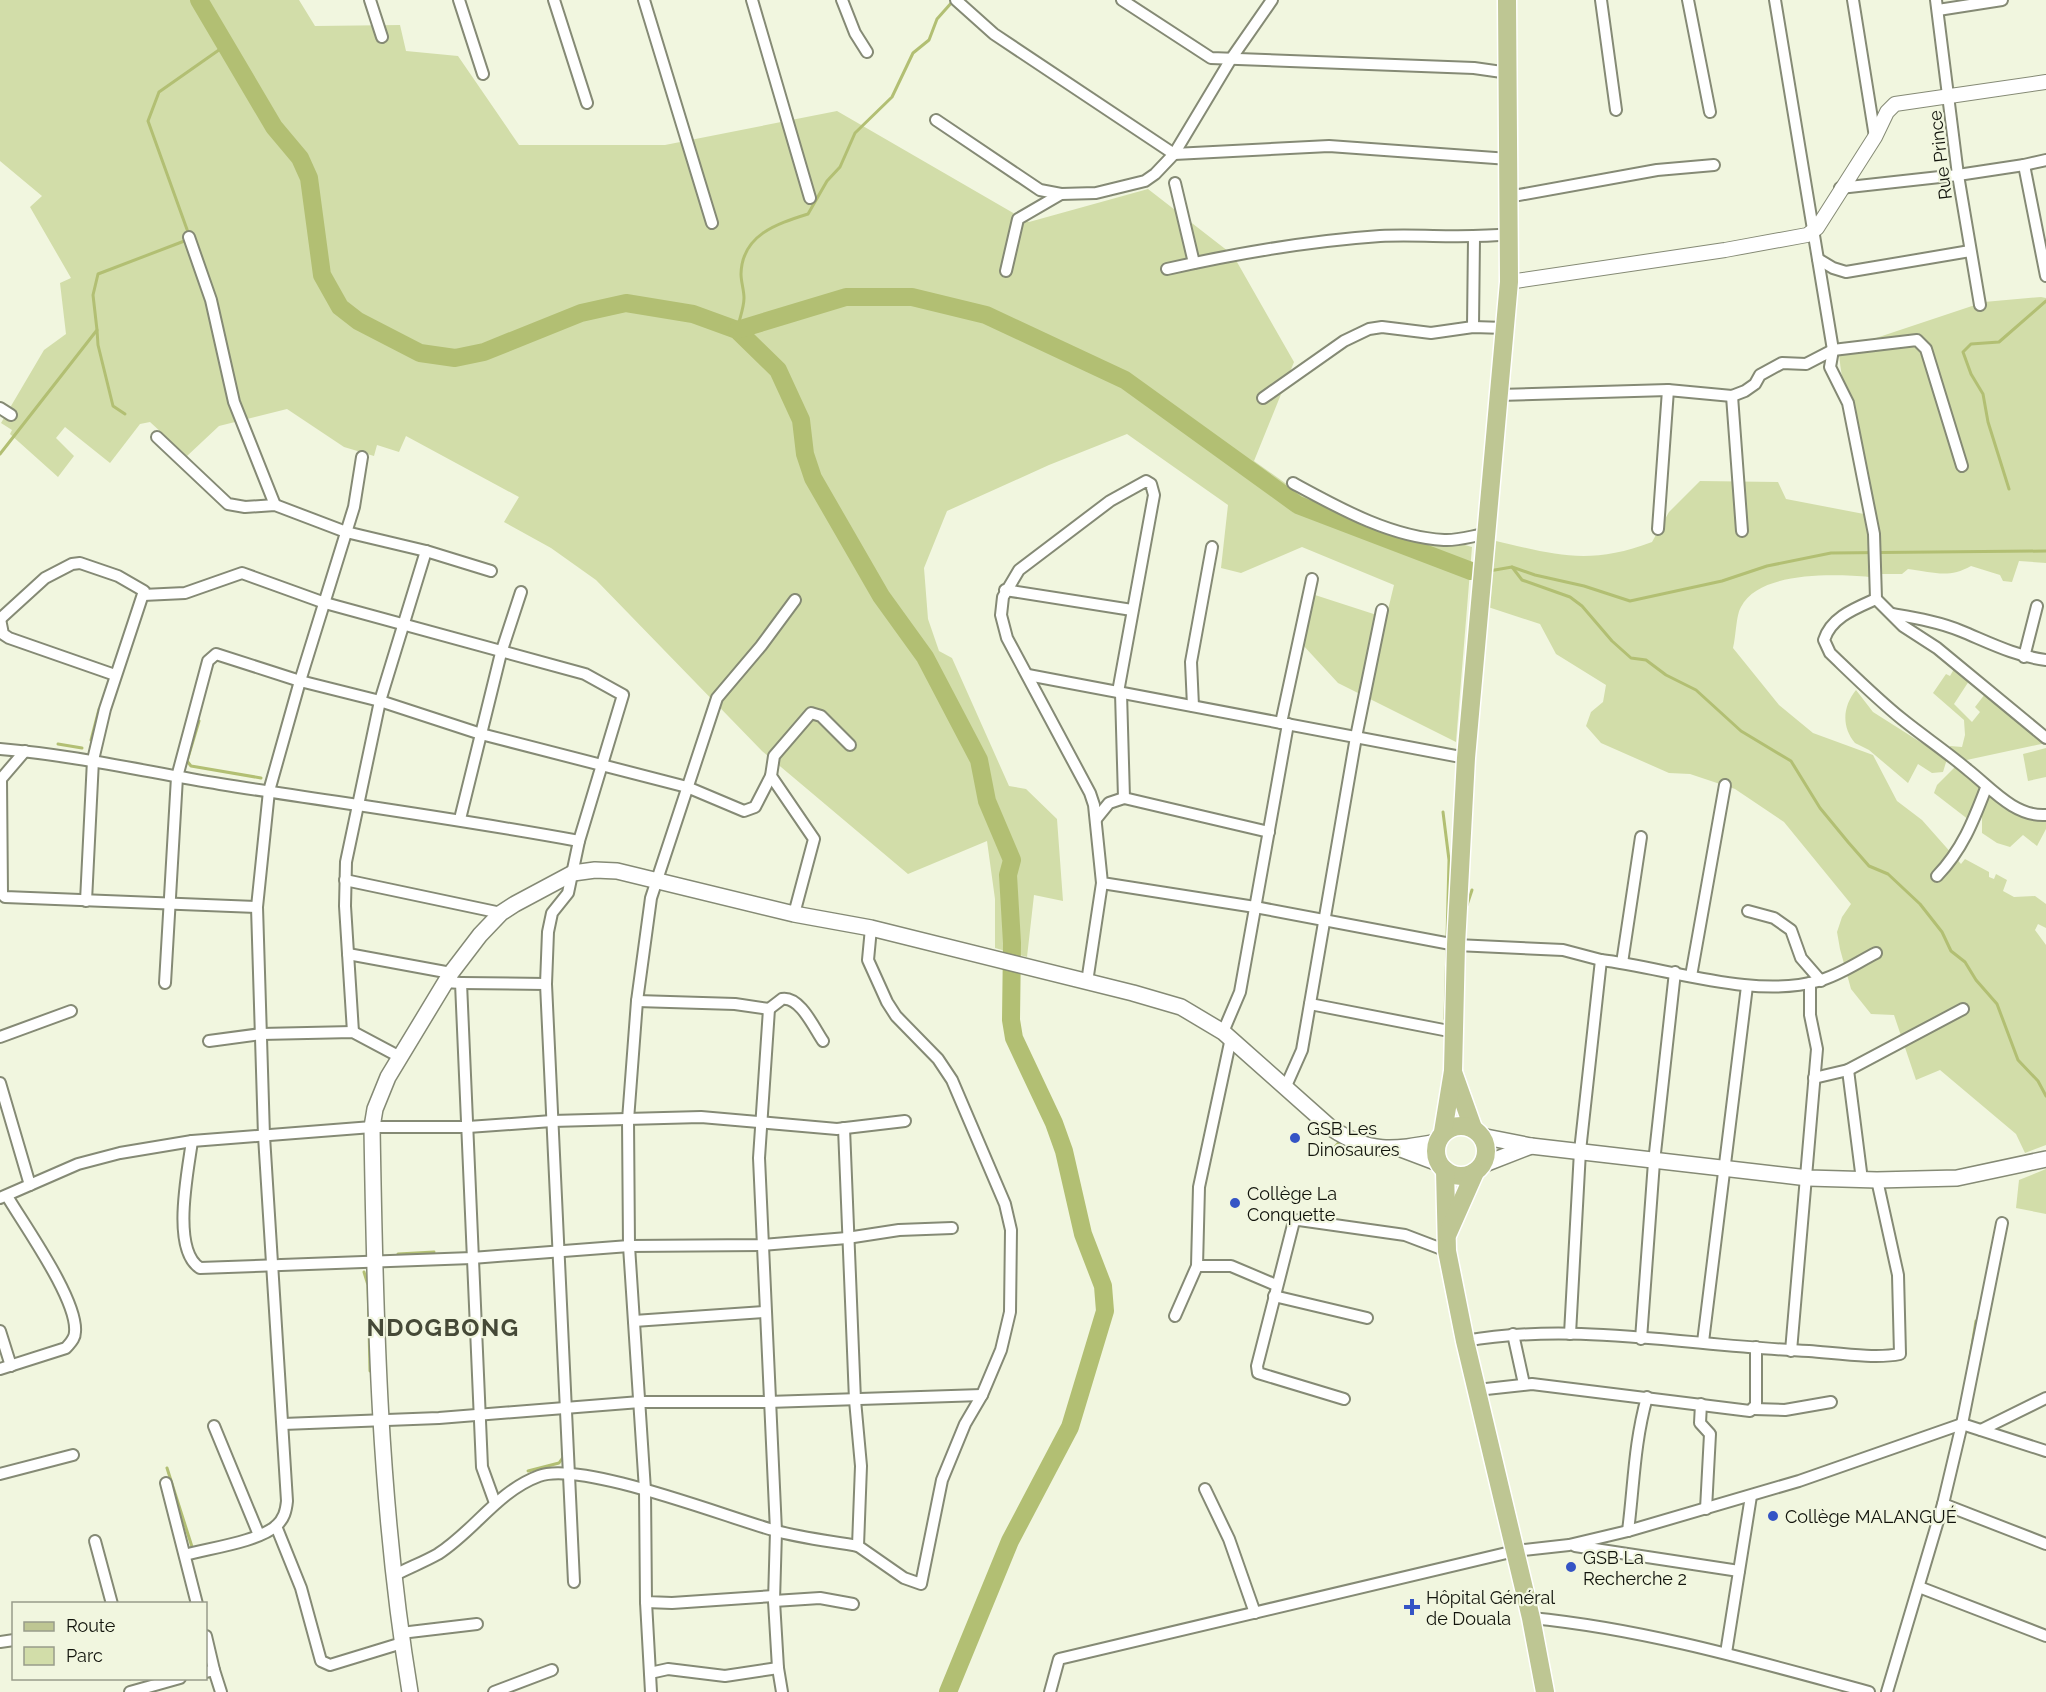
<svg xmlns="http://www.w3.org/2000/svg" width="2046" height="1692" font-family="Raleway,sans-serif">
<rect width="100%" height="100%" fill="#f1f6df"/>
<g fill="#d2dda9">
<path d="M0 0H299L315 26 400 25 406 51 458 56 519 145H665L837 111 1029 222 1148 189 1233 255 1294 362 1254 461 1312 502 1472 547 1456 742 1338 683 1302 644 1315 595 1386 618 1394 585 1302 547 1241 573 1221 568 1228 505 1127 434 1049 465 947 511 924 568 928 619 939 651 952 658 1009 786 1026 789 1057 819 1063 901 1034 895 1027 957 995 948V899L987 841 908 874 762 751 596 580 551 548 504 522 519 497 406 436 399 452 377 445 374 456 344 447 287 409 219 426 187 456 150 422 140 424 110 463 65 427 56 438 74 456 58 477 10 434 12 430 1 423 44 350 66 334 60 283 71 278 30 207 42 196 0 161Z"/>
<path d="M2041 297 2046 298V563L2019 561 2012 582 2003 581 2000 575 1971 566C1948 579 1934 572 1908 569L1902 574H1876C1872 496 1845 423 1838 345L1861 343 1984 302Z"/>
<path d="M1700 481 1778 482 1786 499 1864 514 1870 543 1869 577C1834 574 1759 571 1741 607 1736 615 1736 637 1733 648L1779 705 1813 733 1873 755 1897 801 1922 820 1961 864 1965 859 1989 872V877L1994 879 1996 874 2007 880 2003 891 2014 897 2035 896 2046 904V928L2038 924 2035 930 2046 945V1145L2025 1153 2016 1134 1940 1070 1916 1080 1894 1015 1871 1014 1851 989 1840 949 1837 932 1842 917 1851 904 1784 822 1735 789 1690 774 1669 773 1601 743 1586 726 1591 712 1603 702 1606 685 1556 654 1540 624 1488 607 1492 540C1556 555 1588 566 1652 542L1669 512Z"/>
<path d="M1954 669 1969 681 1954 704 1972 722 1980 712 1975 707 1985 694 2046 743 1962 761 1950 750V746L1962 747 1965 735 1964 720 1933 693 1946 674 1950 676Z"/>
<path d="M1856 690 1873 712 1947 759 1943 772 1932 773 1918 764 1908 783 1869 750 1855 743C1841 726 1843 706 1856 690Z"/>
<path d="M2046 748V777L2028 781 2023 754Z"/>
<path d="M1956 766 1981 786 1969 820 1934 793 1937 785Z"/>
<path d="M1990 796 2007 807 2046 820V829L2037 846 2023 835 2010 847 1997 843 1982 833V810Z"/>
<path d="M2046 1169V1214L2016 1208 2019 1180Z"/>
</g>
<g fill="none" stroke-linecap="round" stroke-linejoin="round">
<g stroke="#b2bf73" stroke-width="3">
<path d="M189 235 148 121 159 92 226 45"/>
<path d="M97 330 98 345 113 406 125 414"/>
<path d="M737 330C739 320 744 308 744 298 744 290 741 282 741 274 742 235 776 224 808 214L827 181 840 167 855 133 892 97 913 53 929 40 937 19 953 1"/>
<path d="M0 454 97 330 93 295 98 274 187 240"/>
<path d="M2009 489 1988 422 1983 394 1971 374 1963 352 1971 344 1999 342 2046 301"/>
<path d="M1512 567 1522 580 1570 597 1582 606 1612 641 1631 658 1646 660 1666 675 1696 690 1741 731 1791 761 1820 808 1848 842 1869 866 1888 874 1920 904 1942 932 1951 951 1965 962 1976 980 1997 1004 2018 1060 2038 1081 2046 1096"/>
<path d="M1489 571 1512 567 1535 575 1584 586 1630 601 1722 581 1767 566 1831 553 2046 551"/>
<path d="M199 721 187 761 191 766 261 778"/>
<path d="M91 740 99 709"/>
<path d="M58 744 82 748"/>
<path d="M1443 812 1449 860 1447 938"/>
<path d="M1467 905 1472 890"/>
<path d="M1445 1019 1447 946"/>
<path d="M1333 1149 1342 1139"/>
<path d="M398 1254 434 1252"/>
<path d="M364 1272 368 1285 370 1371"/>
<path d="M1969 1364 1976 1321"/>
<path d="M167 1468 193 1550"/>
<path d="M528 1471 559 1463 564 1456"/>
<path d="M129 1678 130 1679"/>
</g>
<g stroke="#b2bf73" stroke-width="18">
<path d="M199 0 274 127 300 158 309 178 322 275 340 307 358 321 420 353 455 358 484 352 581 313 626 303 693 314 737 330 778 370 801 420 805 454 813 478 881 596 925 657 979 760 987 801 1012 860 1008 875 1012 943 1011 1020 1014 1038 1054 1123 1064 1151 1083 1234 1103 1286 1105 1311 1070 1427 1010 1541 948 1692"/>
<path d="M737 330 846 297H912L986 315 1125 380 1298 505 1471 571"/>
</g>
<defs>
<g id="minor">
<path d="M370 0 382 37"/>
<path d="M459 0 483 74"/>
<path d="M554 0 587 103"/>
<path d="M644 0 712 223"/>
<path d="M752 0 810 198"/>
<path d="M842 0 855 33 867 52"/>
<path d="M956 0 994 34 1174 154 1329 146 1509 159"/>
<path d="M1122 0 1211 58 1474 68 1509 73"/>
<path d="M1601 0 1616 110"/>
<path d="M1688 0 1710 112"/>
<path d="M1775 0 1833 350 1830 367 1848 403 1874 534 1876 599 1903 626 1937 648 2046 738"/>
<path d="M1853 0 1875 137"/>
<path d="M1936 0 1958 175 1980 305"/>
<path d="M1938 10 2002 0"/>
<path d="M936 120 1040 190 1061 194 1096 193 1145 181 1155 174 1174 154 1231 59 1272 0"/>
<path d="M2024 165 2046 160"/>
<path d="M1175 183 1194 263"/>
<path d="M1840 188 1958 175 2024 165 2046 276"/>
<path d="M1508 197 1657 170 1714 165"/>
<path d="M189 237 211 300 234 402 275 505"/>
<path d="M1818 259 1833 268 1846 272 1970 251"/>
<path d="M1167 269C1238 253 1308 241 1380 236 1423 234 1466 239 1509 234"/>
<path d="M1006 271 1018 219 1061 194"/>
<path d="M1473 327 1474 238"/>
<path d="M1499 395 1668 390 1732 396 1745 391 1755 384 1760 375 1782 363 1806 364 1833 350 1917 340 1926 349 1962 466"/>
<path d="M1732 396 1742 531"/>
<path d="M1263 398 1344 341 1369 329 1382 327 1431 333 1473 327 1505 328"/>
<path d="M0 408 11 415"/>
<path d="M157 437 228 504 245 507 275 505 346 532 426 551 491 571"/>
<path d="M1293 483C1339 508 1390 537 1444 540 1457 541 1472 536 1485 534"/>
<path d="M1658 529 1668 390"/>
<path d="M1005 590 1132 610"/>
<path d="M143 595 185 593 242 573 325 603 585 674 623 695 579 841 568 893 552 913 548 932 546 984 574 1582"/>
<path d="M1876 599C1856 608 1831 617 1824 640L1830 653C1853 675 1877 699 1902 719 1923 736 1947 752 1968 770 1990 787 2014 817 2046 815"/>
<path d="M1892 614C1915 618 1940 622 1961 631 1990 643 2015 656 2046 660"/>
<path d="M0 619 45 578 72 564 80 563 118 576 144 591 105 709 93 760 86 901"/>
<path d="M0 619 3 634 9 638 115 675"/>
<path d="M2024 657 2037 606"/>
<path d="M1028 675 1466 758"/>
<path d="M1118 692 1154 495 1151 484 1146 481 1110 501 1019 570 1003 597 1001 615 1007 638 1090 793 1094 805 1102 883 1255 907 1456 945 1563 950 1601 960"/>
<path d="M1121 693 1124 798"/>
<path d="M1193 706 1191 662 1212 547"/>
<path d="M1281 723 1312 579"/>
<path d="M0 749C74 755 147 772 220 784 340 803 460 819 579 841"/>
<path d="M25 751 1 779 2 894 5 897 257 907"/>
<path d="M460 819 501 653 521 592"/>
<path d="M1096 819 1109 803 1124 798 1269 832"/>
<path d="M1937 876C1962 850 1973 822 1986 788"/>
<path d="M345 880 501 913"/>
<path d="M1748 911 1774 918 1791 930 1801 958 1821 981"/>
<path d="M794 914 814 839 771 776 774 756 811 713 821 716 850 745"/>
<path d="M348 954 451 973"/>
<path d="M1622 963 1641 837"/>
<path d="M1691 976 1725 785"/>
<path d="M445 982 461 983 482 1467 495 1503"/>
<path d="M1087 982 1102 883"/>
<path d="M165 983 177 777 208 661 216 654 300 681 354 507 362 457"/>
<path d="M461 983 546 984"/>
<path d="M637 1001 735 1004 769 1009"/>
<path d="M1310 1004 1454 1032"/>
<path d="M769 1009 759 1158 776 1531 774 1601 778 1668 782 1692"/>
<path d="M769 1009 782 999C800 996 814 1028 823 1041"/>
<path d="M353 1032 345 906 346 862 380 701 426 551"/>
<path d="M1223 1032 1240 992 1288 724"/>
<path d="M0 1037 71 1011"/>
<path d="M209 1041 261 1034 353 1032 400 1057"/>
<path d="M1848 1070 1862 1180"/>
<path d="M1814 1078 1848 1070 1963 1009"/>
<path d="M0 1083 30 1185"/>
<path d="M1286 1086 1302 1050 1356 737 1382 610"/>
<path d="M844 1128 855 1400 861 1466 858 1546 904 1578 921 1584 942 1480 965 1424 982 1395 1001 1350 1010 1312 1011 1230 1005 1204 952 1080 938 1059 896 1016 887 1002 868 960 871 928"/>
<path d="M192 1141C188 1171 171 1250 200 1268L472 1258 629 1246 761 1245 847 1238 899 1230 952 1228"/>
<path d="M0 1198 78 1164 120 1153 192 1141 372 1127H468L552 1121 701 1117 837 1129 905 1121"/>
<path d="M1197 1266H1231L1276 1285"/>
<path d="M1274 1296 1367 1318"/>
<path d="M1175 1316 1197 1266 1199 1187 1231 1038"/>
<path d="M634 1321 764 1312"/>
<path d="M0 1331 11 1366"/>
<path d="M1513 1334 1524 1384"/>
<path d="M1570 1334 1580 1151 1601 960C1667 968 1754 999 1818 981 1838 976 1858 962 1876 953"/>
<path d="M1641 1339 1654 1162 1675 972"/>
<path d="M1465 1341C1577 1321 1696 1347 1809 1351 1836 1353 1875 1359 1900 1354L1898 1275 1877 1180"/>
<path d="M1703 1342 1747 986"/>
<path d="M1791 1351 1817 1049 1810 1015V983"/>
<path d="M0 1369 66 1348C70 1343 75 1339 75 1332 78 1300 24 1225 7 1196"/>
<path d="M1477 1390 1532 1384 1750 1411 1756 1405V1347"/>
<path d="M1344 1399 1258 1373 1257 1366 1294 1221 1299 1220 1405 1235 1447 1251"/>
<path d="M1701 1404 1700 1423 1710 1434 1706 1509"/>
<path d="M1754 1409 1785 1410 1831 1402"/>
<path d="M283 1424 439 1418 640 1402H768L982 1395"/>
<path d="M214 1426 259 1535"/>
<path d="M1981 1430 2046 1398"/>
<path d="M0 1474 73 1455"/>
<path d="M166 1483 197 1604"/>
<path d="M1205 1489 1229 1539 1255 1613"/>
<path d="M1943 1504 2046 1544"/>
<path d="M276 1526 301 1588 321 1661 330 1665 402 1643"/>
<path d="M1628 1531C1634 1484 1634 1444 1647 1397"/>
<path d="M95 1541 112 1604"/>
<path d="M1575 1546 1739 1571"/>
<path d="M185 1555C210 1548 257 1542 276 1526 284 1519 286 1511 287 1501L264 1136 257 907 269 791 300 681 380 701 481 734 687 787 744 811 755 807 771 776"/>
<path d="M393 1576C408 1568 424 1562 438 1554 474 1531 498 1491 539 1476 580 1460 726 1517 773 1530 800 1538 830 1541 858 1546"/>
<path d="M1919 1587 2046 1636"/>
<path d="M774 1596 672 1603 646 1602 645 1490 629 1246 628 1120 637 1001 651 898 717 698 761 646 795 600"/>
<path d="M774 1601 820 1598 853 1604"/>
<path d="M646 1602 651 1692"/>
<path d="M1531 1618C1646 1629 1758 1662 1869 1692"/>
<path d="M401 1633 477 1624"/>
<path d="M206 1636 214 1670"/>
<path d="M0 1642 14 1640"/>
<path d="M1726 1653 1751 1496"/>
<path d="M206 1672 214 1670 221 1692"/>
<path d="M650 1673 668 1669 725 1676 778 1668"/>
<path d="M130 1692 180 1678"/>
<path d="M494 1692 552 1670"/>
<path d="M1050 1692 1059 1659 1515 1551 1569 1545 1628 1531 1799 1481 1962 1424 2046 1451"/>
<path d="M1887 1692 1943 1504 1962 1424 2002 1223"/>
</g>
<path id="tertiary" d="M1509 282 1725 250 1807 235 1817 228 1875 137 1887 112 1895 104 2046 82"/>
<g id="secondary">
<path d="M1481 1136 1531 1146 1808 1178 1877 1180 1957 1178 2046 1159"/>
<path d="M1401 1149 1438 1163"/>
<path d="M1482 1165 1531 1146"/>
<path d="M410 1692C379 1505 375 1317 372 1127L375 1109 388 1077 451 973 480 935 501 913 515 904 573 873 595 870 617 871 794 914 871 928 1133 993 1181 1007 1223 1032 1331 1128C1370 1154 1393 1150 1437 1142"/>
</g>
<g id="primary">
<path d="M1453 1072 1473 1128"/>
<circle cx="1461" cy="1151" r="25"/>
<path d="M1443 1132 1453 1071 1456 945 1466 758 1509 282 1507 0"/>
<path d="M1445 1170 1447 1251 1465 1341 1531 1618 1545 1692"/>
<path d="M1448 1233 1475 1172"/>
</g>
</defs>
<use href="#minor" stroke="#858a75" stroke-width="14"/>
<use href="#tertiary" stroke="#858a75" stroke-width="16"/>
<use href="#secondary" stroke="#858a75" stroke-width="18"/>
<use href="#primary" stroke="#fff" stroke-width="21"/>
<use href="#minor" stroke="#fff" stroke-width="10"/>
<use href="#tertiary" stroke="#fff" stroke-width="14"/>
<use href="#secondary" stroke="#fff" stroke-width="15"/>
<use href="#primary" stroke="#bec693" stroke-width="18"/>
</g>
<g fill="#3454c5" stroke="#f1f6df" stroke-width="2">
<circle cx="1295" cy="1138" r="6"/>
<circle cx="1235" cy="1203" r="6"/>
<circle cx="1773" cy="1516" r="6"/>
<circle cx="1571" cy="1567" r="6"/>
<path d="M1409 1598h6v6h6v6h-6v6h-6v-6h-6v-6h6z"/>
</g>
<g text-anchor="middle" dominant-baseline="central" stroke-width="4.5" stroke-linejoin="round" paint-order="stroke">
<g font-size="18" fill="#12140c" stroke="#f1f6df">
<text transform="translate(1940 155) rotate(-97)">Rue Prince</text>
</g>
<g font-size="18" fill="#12140c" stroke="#f1f6df" text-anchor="start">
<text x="1307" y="1128">GSB Les<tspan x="1307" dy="21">Dinosaures</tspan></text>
<text x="1247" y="1193">Collège La<tspan x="1247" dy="21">Conquette</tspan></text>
<text x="1785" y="1516">Collège MALANGUÉ</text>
<text x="1583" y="1557">GSB La<tspan x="1583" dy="21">Recherche 2</tspan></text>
<text x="1426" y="1597">Hôpital Général<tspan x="1426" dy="21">de Douala</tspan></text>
</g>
<g font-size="24" font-weight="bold" letter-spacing="1.5" fill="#454937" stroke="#f1f6df">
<text x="443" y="1327">NDOGBONG</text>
</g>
</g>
<rect x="12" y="1602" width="195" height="78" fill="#f1f6df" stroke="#989c8b" stroke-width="1.5"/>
<rect x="24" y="1622" width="30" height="9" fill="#bec693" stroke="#989c8b" stroke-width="1.5"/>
<text x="66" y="1632" font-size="18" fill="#12140c">Route</text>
<rect x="24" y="1647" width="30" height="18" fill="#d2dda9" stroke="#989c8b" stroke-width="1.5"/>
<text x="66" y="1662" font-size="18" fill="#12140c">Parc</text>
</svg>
